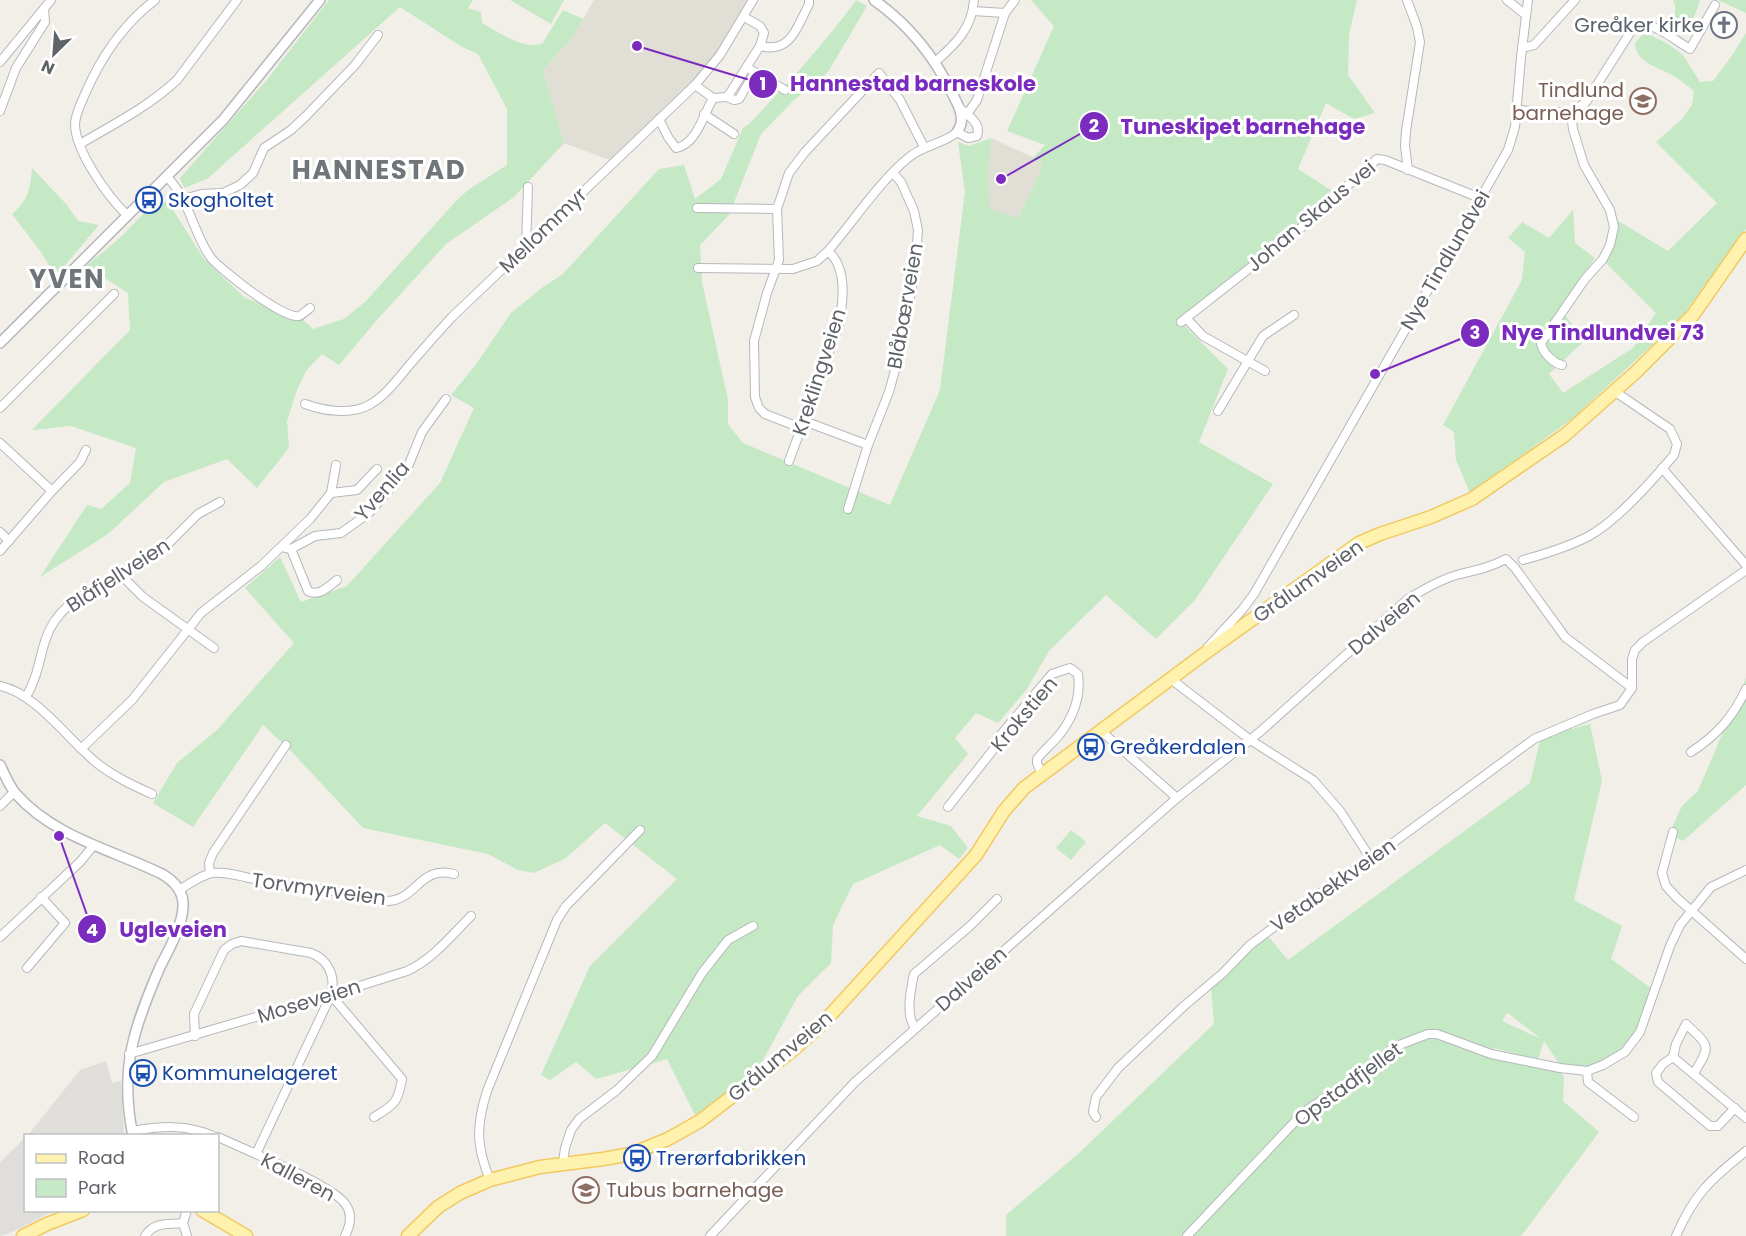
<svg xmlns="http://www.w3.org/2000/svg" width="1746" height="1236" font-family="Poppins,sans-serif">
<rect width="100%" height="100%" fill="#f1efe8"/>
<g fill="#e0deda">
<path d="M106 1061 112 1083 121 1081 124 1135H28L80 1070Z"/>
<path d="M25 1138 26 1210 54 1211 10 1233 0 1236V1162Z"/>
</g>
<g fill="#e1ded6">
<path d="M594 0H753L720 55 615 162 564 143 543 70 573 37Z"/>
<path d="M991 138 1043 162 1041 170 1018 218 988 209V174Z"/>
</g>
<g fill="#c5e8c5" fill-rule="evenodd">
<path d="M329 0H473L468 8 481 12 482 23C500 33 521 49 542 44L563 10 583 19 573 37 543 70 564 143 514 197 446 244 377 320 339 365 322 354 306 371 297 390 287 421 289 448 257 488 227 459 164 482 108 534 40 577 87 505 101 509 130 483 136 448 71 426 32 430 130 330 128 293 86 266C99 255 113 244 126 232 137 221 150 202 168 202L204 259 245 298 299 316 313 329 344 319 366 301 456 201 468 190 507 165V109L478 54 462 47 400 7 207 179 184 188 180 178 266 81Z"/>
<path d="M510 0H564L551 24Z"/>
<path d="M856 0 867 6 828 72 794 100 761 134 729 215 700 245 702 282 728 400V424L743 443 890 505 940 390 965 192 958 142 969 146 991 138 988 174 989 209 1018 218 1041 170 1042 162 1032 159 1045 145 1007 131 1054 26 1031 0H1357L1349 35 1348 75 1375 113 1354 119 1326 103 1298 169 1337 194 1181 322 1228 369 1199 442 1273 484 1195 600 1156 639 1106 595 1049 651 1027 689 998 723 976 713 955 738 968 754 917 816 951 826 968 848 959 859 940 845 853 884 833 925 831 963 798 996 758 1069 695 1115 667 1059 596 1079 576 1062 550 1080 541 1075 590 966 677 879 605 823 566 858 534 873 518 870 488 854 363 828 290 750 263 725 193 827 153 803 177 763 217 730 294 643 245 588 280 557 301 602 347 586 440 483 474 408 451 395 474 367 511 313 543 287 563 274 659 169 684 165 695 199 721 179 743 128 749 124C787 84 824 45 856 0Z"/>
<path d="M1673 0H1700C1696 13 1693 23 1682 32L1675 30V5Z"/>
<path d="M1718 0H1746V13Z"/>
<path d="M1746 33V229L1684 314 1651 346 1573 418 1470 493 1456 460 1454 432 1443 425 1522 280 1525 252 1508 238 1522 222 1549 238 1573 210 1575 243 1595 258 1560 308 1584 341 1549 374 1563 393 1633 348 1656 313 1606 263 1614 240 1615 219 1668 251 1717 203 1656 142 1682 119 1692 105 1694 91C1687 86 1681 80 1674 76 1659 67 1636 64 1635 43L1642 35 1648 34 1668 44 1683 55 1700 82 1713 81 1731 57Z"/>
<path d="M32 168 67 205 78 221 99 225 56 276 41 252 12 214C29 199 30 190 32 168Z"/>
<path d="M1746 678V785L1683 841 1669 834 1682 806 1698 791Z"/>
<path d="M1590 724 1602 781 1574 900 1622 926 1611 959 1655 991 1633 1043 1587 1071 1562 1068 1544 1041 1538 1060 1494 1048 1491 1054 1560 1068 1564 1078 1563 1101 1599 1132 1521 1236H1006V1215L1077 1155 1214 1024 1211 987 1268 936 1288 960 1530 783 1541 737ZM1507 1013H1508L1541 1039 1502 1021Z"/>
<path d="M1071 830 1086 842 1071 860 1056 848Z"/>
</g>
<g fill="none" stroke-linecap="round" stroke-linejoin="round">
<defs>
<g id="minor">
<path d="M1407 0 1417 27 1420 42 1406 131 1405 146 1408 170"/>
<path d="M1507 0 1526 15"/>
<path d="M973 11 1005 13"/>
<path d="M760 46C791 54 797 27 809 4V0"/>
<path d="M1522 48 1534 45 1575 0"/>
<path d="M0 62 51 0"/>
<path d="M935 62C956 44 972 28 974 0"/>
<path d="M751 70 785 90"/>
<path d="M695 85 713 98"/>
<path d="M727 97 734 100 739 99 755 72"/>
<path d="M1516 110 1571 113 1586 102 1635 25C1654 21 1674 40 1690 49L1715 5"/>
<path d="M0 111 16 68 45 22 44 9"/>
<path d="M704 114 734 134"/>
<path d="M967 114 977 100 1005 13 1015 0"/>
<path d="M659 119 668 137 676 148C696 145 704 114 713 98L727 97 730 93 760 46 764 33 760 26 744 17"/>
<path d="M80 144C114 124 148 107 177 80L237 0"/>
<path d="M167 177C190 200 193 233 211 258 221 270 284 320 299 316 302 315 307 310 310 308"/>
<path d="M184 199 201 194 223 193 240 185 253 173 264 148 291 130 306 116 355 65 378 35"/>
<path d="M697 208 777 209"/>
<path d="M127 215C108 197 76 152 75 125 75 114 81 104 85 94 101 57 122 25 155 0"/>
<path d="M526 246 528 187"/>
<path d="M698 268 793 269 817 261 828 251C852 223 880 181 908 158 923 145 946 143 957 132L968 138 977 136C982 122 967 116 959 107"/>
<path d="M1186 318 1203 336 1265 371"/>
<path d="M1181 322 1301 228 1377 159 1385 160 1480 198"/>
<path d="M1562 365C1553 363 1542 352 1541 343L1585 279 1603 259 1610 245 1614 227 1610 210 1584 165 1573 129 1571 113"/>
<path d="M305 404C324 411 351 415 369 405 387 395 399 377 412 362 425 347 438 332 452 317L695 85 720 55 753 0"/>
<path d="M0 408 114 294"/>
<path d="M1218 411 1263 336 1294 315"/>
<path d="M804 421 868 445"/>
<path d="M801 428 765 414 759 408 755 397 754 341 767 293 779 260 777 209 789 173 805 152 879 73 900 100 924 147"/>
<path d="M0 443 52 491 80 462 86 450"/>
<path d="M789 461 839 325C843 302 848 268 828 251"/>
<path d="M1662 468 1746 565"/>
<path d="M331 493 357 490 377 469"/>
<path d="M848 509 868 445 889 392 901 348 915 269 918 230 914 211 901 182 893 173"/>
<path d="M0 532 9 541"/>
<path d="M282 547 291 549 315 536 341 533 369 513 407 469 422 432 446 399"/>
<path d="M291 549 308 591C319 597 328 587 337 580"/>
<path d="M0 551 52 491"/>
<path d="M1523 560C1545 554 1568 547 1589 536 1618 520 1652 481 1674 455L1677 444 1670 429 1614 391"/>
<path d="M119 573 143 597 214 648"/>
<path d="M1208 647 1242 610 1254 594 1508 150 1515 127 1521 57 1528 0"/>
<path d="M1176 683 1249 739 1313 780 1340 811 1371 859"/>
<path d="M0 686C36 693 69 741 98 764 115 777 132 785 152 794"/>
<path d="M26 697C48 659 34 632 75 600L165 547 198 514 220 502"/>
<path d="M1101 731 1177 798"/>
<path d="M81 749 132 700 201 613 261 566 310 519 331 493 336 465"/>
<path d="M1691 752C1717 735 1733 717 1746 689"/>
<path d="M0 806 14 792"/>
<path d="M948 807 993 750 998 738 1052 674 1070 668 1078 674C1081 696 1074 716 1060 734 1053 743 1044 750 1037 759V763L1042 774"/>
<path d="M1673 832 1662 873 1666 886 1677 898 1746 959"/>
<path d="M210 873 209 863 213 853 286 745"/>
<path d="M179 890C188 885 201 875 212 873 229 871 250 879 266 882 294 888 322 888 349 894 361 896 372 901 385 901 417 902 418 865 454 874"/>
<path d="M0 937 80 862 94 845"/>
<path d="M27 968 65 923 41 897"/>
<path d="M331 995 402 1079C398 1103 394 1105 374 1117"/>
<path d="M915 1028C905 1015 911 988 914 974L970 926 997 899"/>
<path d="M195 1036 194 1014 224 950 232 944 241 941 311 953C329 960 336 977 331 995L256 1154"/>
<path d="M129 1054 331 995 407 971C433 959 451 936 471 916"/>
<path d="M1673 1057 1746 1118"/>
<path d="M1587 1071 1588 1082 1634 1117"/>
<path d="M1694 1073C1712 1045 1709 1046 1686 1024L1676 1044 1673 1057 1663 1064 1656 1073 1658 1082 1710 1126H1718L1735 1108"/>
<path d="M1096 1117 1093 1112 1096 1097 1118 1068 1184 1006 1223 973 1250 945 1306 903 1371 859 1534 739 1593 714 1620 705 1632 688V659L1635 650 1643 642 1746 570"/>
<path d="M132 1131C160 1126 187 1124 213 1136"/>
<path d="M218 1137C243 1149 334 1185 346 1205 353 1215 350 1226 345 1236"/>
<path d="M563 1163 565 1148 571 1130 579 1119 617 1090 652 1056 702 973 728 940 753 926"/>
<path d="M490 1180C476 1146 476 1126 487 1091L557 920 566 906 640 830"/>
<path d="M145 1236C155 1221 167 1225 183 1223"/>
<path d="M187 1236 183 1223 187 1210"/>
<path d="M710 1236 855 1082 1177 798 1261 731 1408 599C1424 589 1441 579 1460 574 1477 570 1491 567 1506 559L1515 568 1565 637 1632 688"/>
<path d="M1187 1236 1304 1112 1368 1070 1394 1047 1428 1034H1437L1491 1054 1560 1068 1587 1071 1603 1065 1625 1052 1640 1032 1670 946 1680 925 1711 887 1746 870"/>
<path d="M1676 1236C1694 1194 1711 1179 1746 1151"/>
</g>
<g id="tertiary">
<path d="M874 0C908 24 934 56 952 93 958 105 967 119 957 132"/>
<path d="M0 343 223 120 320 0"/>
<path d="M0 765C5 775 9 786 16 794 54 837 113 850 162 874 174 881 184 892 183 907 182 927 169 949 160 967 134 1027 119 1069 133 1136"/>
</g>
<g id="primary">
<path d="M202 1210 246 1236"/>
<path d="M23 1236 47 1224 83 1210"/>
<path d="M408 1236 438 1207 460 1193 490 1180 540 1167 603 1159 631 1154 668 1139 700 1121 793 1050 823 1023 976 855 1004 811 1024 788 1208 651 1359 543 1380 534 1431 517 1472 499 1565 435 1636 372 1693 315 1746 239"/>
</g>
</defs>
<use href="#minor" stroke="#b5b8bc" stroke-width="10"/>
<use href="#tertiary" stroke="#b5b8bc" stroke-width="12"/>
<use href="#primary" stroke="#f2c960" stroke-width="15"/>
<use href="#minor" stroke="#fff" stroke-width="8"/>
<use href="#tertiary" stroke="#fff" stroke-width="9"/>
<use href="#primary" stroke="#fff2af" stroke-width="12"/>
</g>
<defs>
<symbol id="church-ring" viewBox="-11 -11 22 22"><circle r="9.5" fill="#fff" stroke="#6b7280" stroke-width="1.5"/><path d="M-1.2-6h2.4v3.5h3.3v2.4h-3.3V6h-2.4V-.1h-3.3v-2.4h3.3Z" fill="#6b7280"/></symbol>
<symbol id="school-ring" viewBox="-11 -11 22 22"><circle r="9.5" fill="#fff" stroke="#8d6e63" stroke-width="1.5"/><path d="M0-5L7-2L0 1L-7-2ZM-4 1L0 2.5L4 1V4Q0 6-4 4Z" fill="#8d6e63"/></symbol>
<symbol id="bus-ring" viewBox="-11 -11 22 22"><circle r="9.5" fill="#fff" stroke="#1a4fb4" stroke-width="1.5"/><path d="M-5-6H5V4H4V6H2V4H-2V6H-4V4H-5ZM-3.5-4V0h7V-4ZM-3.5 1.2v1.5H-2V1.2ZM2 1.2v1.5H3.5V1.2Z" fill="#1a4fb4"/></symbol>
</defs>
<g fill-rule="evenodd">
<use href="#church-ring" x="1709" y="10" width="30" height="30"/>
<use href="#school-ring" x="1628" y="86" width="30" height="30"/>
<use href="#bus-ring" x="134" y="185" width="30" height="30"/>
<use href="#bus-ring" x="1076" y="732" width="30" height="30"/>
<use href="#bus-ring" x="128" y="1058" width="30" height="30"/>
<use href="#bus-ring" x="622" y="1143" width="30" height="30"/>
<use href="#school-ring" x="571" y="1175" width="30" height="30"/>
</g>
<g text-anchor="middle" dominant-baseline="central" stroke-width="6" stroke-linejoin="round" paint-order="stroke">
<g font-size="20" fill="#5b616d" stroke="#fff" text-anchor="end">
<text x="1704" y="25">Greåker kirke</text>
</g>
<g font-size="20" fill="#785e54" stroke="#fff" text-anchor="end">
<text x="1624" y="90">Tindlund<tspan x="1624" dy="23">barnehage</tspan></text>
<text x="606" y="1190" text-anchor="start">Tubus barnehage</text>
</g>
<g font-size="20" fill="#164399" stroke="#fff" text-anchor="start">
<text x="168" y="200">Skogholtet</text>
<text x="1110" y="747">Greåkerdalen</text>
<text x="162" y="1073">Kommunelageret</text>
<text x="656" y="1158">Trerørfabrikken</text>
</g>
<g font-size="20" fill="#5f6368" stroke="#fff">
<text transform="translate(1311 216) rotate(-40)">Johan Skaus vei</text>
<text transform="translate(543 230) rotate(-44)">Mellommyr</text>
<text transform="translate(1445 260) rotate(-60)">Nye Tindlundvei</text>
<text transform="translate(905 306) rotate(-80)">Blåbærveien</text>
<text transform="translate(819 372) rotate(-72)">Kreklingveien</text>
<text transform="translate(382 491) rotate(-49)">Yvenlia</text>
<text transform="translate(118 575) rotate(-33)">Blåfjellveien</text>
<text transform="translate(1308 581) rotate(-35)">Grålumveien</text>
<text transform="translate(1384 623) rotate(-40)">Dalveien</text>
<text transform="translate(1024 714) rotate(-50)">Krokstien</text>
<text transform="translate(1333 885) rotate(-35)">Vetabekkveien</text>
<text transform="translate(319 889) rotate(8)">Torvmyrveien</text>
<text transform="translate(971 979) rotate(-41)">Dalveien</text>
<text transform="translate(309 1001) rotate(-17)">Moseveien</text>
<text transform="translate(780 1056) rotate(-40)">Grålumveien</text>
<text transform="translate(1348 1084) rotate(-36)">Opstadfjellet</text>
<text transform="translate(298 1177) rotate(28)">Kalleren</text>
</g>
<g font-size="26" font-weight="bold" letter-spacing="1.5" fill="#70757a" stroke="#fff">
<text x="379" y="170">HANNESTAD</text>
<text x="67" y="279">YVEN</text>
</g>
</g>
<path fill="none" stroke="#7b2cbf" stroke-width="2" d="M637 46L763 84M1001 179L1094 126M1375 374L1475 333M59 836L92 929"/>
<g fill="#7b2cbf" stroke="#fff" stroke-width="2">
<circle cx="637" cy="46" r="6"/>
<circle cx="1001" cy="179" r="6"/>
<circle cx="1375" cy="374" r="6"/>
<circle cx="59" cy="836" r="6"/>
<circle cx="763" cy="84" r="15"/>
<circle cx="1094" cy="126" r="15"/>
<circle cx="1475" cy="333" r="15"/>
<circle cx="92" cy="929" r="15"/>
</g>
<g font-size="18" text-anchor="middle" font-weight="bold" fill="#fff">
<text x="763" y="90">1</text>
<text x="1094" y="132">2</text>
<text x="1475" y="339">3</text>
<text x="92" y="936">4</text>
</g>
<g font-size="21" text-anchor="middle" font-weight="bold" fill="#7b2cbf" stroke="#fff" stroke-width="6" stroke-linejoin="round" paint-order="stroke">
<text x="913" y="91">Hannestad barneskole</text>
<text x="1243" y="134">Tuneskipet barnehage</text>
<text x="1603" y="340">Nye Tindlundvei 73</text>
<text x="173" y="937">Ugleveien</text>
</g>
<rect x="24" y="1134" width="195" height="78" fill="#ffffff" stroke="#bfc1c3" stroke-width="1.5"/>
<rect x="36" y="1154" width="30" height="9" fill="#fff2af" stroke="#bfc1c3" stroke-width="1.5"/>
<text x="78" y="1164" font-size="18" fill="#5f6368">Road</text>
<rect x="36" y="1179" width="30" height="18" fill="#c5e8c5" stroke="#bfc1c3" stroke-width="1.5"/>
<text x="78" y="1194" font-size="18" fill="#5f6368">Park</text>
<g transform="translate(54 54) rotate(205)" stroke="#ffffff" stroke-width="4.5" paint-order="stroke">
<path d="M0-4.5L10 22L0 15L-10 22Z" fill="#5f6368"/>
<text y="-9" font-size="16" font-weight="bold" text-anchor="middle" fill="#5f6368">N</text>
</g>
</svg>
